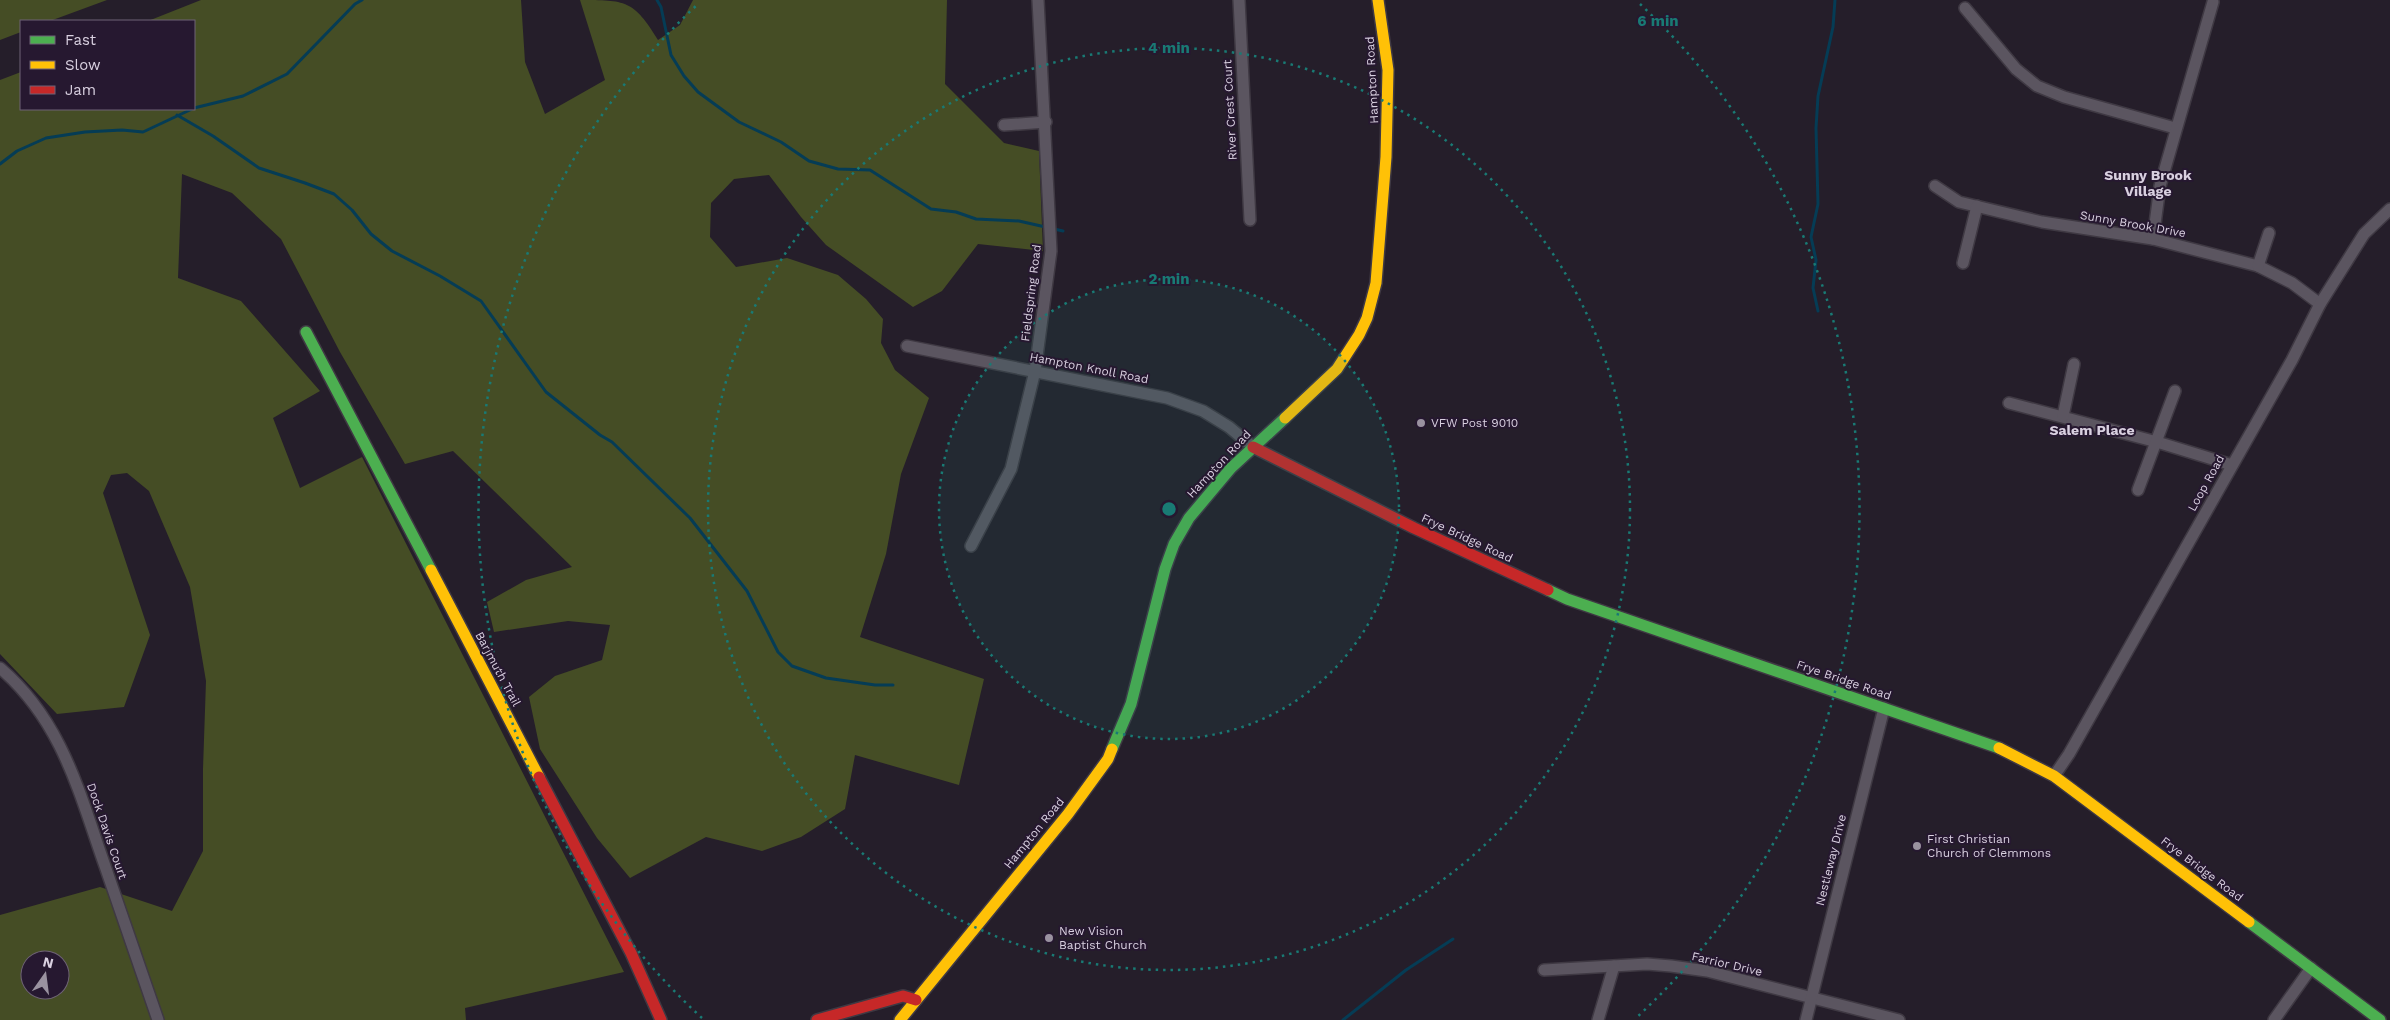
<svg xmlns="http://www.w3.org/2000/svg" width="2390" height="1020" font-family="'Work Sans',sans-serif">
<rect width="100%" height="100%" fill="#251e2a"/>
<g fill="#454d25" fill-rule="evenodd">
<path d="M0 0H107L50 21H21V32L0 40Z"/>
<path d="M201 0H521L525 62 545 114 605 80 580 0C625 0 634 0 658 40L680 25 693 0H947L945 84 1004 143 1039 151 1043 251 978 244 942 291 913 307 826 245 801 217 769 175 734 179 711 203 710 237 736 267 787 258 838 275 866 299 883 319 881 343 895 370 929 398 901 474 886 554 860 637 984 679 959 785 855 755 845 809 801 837 762 851 706 837 630 878 597 838 540 749 529 697 555 676 602 660 610 625 568 621 494 632 487 602 526 580 572 567 453 451 405 464 340 352 281 239 232 193 182 174 178 278 241 301 320 391 273 418 300 488 362 457 624 972 465 1008 466 1020H0V915L100 887 172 911 203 851V769L206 681 190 587 149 491 127 473 111 475 103 493 150 635 124 707 57 714 0 654V80L21 72V109H194V21H148ZM30 960H60V990H30Z"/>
</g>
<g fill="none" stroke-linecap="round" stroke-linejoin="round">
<g stroke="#053c55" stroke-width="3">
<path d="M657 0 661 7 671 55 684 76 698 92 739 122 781 142 809 161 838 169 870 170 931 209 956 212 976 219 1019 221 1063 231"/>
<path d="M194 108 243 96 287 74 355 4 362 0"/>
<path d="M177 115 213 136 259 168 305 183 334 194 352 210 371 234 392 251 440 276 481 301 546 392 600 435 612 442 690 518 747 591 778 652 792 666 826 678 875 685H893"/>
<path d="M0 164 17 151 46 138 85 132 122 130 143 132 192 109"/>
<path d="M1818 311 1813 288 1816 260 1811 237 1818 204 1816 128 1818 96 1833 27 1835 0"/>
<path d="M1343 1020 1406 970 1453 939"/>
</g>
<defs>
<g id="street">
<path d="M1239 0 1250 220"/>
<path d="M1965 8 2016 69 2037 86 2064 97 2175 128"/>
<path d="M1004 125 1046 122"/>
<path d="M1935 186 1959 202 2042 222 2153 239 2258 266 2292 283 2320 304"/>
<path d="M2153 239 2160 186 2213 2"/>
<path d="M1963 263 1977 206"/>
<path d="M2258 266 2269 233"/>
<path d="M907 346 1167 398 1203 411 1229 427 1253 447"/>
<path d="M2009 403 2157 442 2232 465"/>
<path d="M2063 416 2074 364"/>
<path d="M2138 490 2175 391"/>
<path d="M971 546 1011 469 1035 371 1051 251 1038 0"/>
<path d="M0 668C62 721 79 792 105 866 123 917 140 969 158 1020"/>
<path d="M2054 776 2069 754 2292 360 2320 304 2364 234 2390 209"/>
<path d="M1544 970 1647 964 1671 966 1707 971 1899 1020"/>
<path d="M1598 1020 1614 966"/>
<path d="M1806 1020 1884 708"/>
<path d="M2274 1020 2311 968"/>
</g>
<g id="fast">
<path d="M306 332 431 570"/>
<path d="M1548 590 1567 599 1999 748"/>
<path d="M1112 749 1131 704 1165 569 1174 544 1189 518 1231 468 1285 418"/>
<path d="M2249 922 2380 1020"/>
</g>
<g id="slow">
<path d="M1285 418 1337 369 1359 335 1367 318 1376 283 1386 157 1388 70 1378 0"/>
<path d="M431 570 539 777"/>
<path d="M1999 748 2054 776 2249 922"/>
<path d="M900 1020 1068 814 1108 759 1112 749"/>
</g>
<g id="jam">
<path d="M1253 447 1414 528 1548 590"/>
<path d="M539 777 631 953 661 1020"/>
<path d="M817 1020 903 996 916 1000"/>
</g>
</defs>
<use href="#street" stroke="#3f3943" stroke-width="14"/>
<use href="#fast" stroke="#3f3943" stroke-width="14"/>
<use href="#slow" stroke="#3f3943" stroke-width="14"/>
<use href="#jam" stroke="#3f3943" stroke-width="14"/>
<use href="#street" stroke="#5b5560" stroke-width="11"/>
<use href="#fast" stroke="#4caf50" stroke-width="11"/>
<use href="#slow" stroke="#ffc107" stroke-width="11"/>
<use href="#jam" stroke="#c62828" stroke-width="11"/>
</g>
<circle cx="1169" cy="509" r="230" fill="#197a74" fill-opacity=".12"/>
<g fill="none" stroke="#197a74" stroke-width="2.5" stroke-dasharray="2.5 5">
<circle cx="1169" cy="509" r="230"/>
<circle cx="1169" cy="509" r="461"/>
<path d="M702 1018A691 691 0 0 1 698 4M1640 4A691 691 0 0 1 1636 1018"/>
</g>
<g fill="#9a92a0" stroke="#261830" stroke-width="2">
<circle cx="1421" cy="423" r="5"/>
<circle cx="1917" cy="846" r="5"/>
<circle cx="1049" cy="938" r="5"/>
</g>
<g text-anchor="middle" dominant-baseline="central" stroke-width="4" stroke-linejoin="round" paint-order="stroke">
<g font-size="12" fill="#d9d0e0" stroke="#261830">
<text transform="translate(1372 80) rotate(-93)">Hampton Road</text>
<text transform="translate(1230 110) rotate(-93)">River Crest Court</text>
<text transform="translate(2133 224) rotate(10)">Sunny Brook Drive</text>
<text transform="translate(1031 293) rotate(-83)">Fieldspring Road</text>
<text transform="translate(1089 368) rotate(11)">Hampton Knoll Road</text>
<text transform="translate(1219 464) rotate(-47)">Hampton Road</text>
<text transform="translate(2206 483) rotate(-61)">Loop Road</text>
<text transform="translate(1467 538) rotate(25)">Frye Bridge Road</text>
<text transform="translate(498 669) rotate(62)">Barjmuth Trail</text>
<text transform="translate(1844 680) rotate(19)">Frye Bridge Road</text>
<text transform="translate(107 831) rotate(71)">Dock Davis Court</text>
<text transform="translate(1034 833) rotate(-51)">Hampton Road</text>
<text transform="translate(1831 860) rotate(-76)">Nestleway Drive</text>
<text transform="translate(2202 869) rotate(37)">Frye Bridge Road</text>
<text transform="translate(1727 964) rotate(13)">Farrior Drive</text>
</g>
<g font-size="12" fill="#d9d0e0" stroke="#261830" text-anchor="start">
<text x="1431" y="423">VFW Post 9010</text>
<text x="1927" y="839">First Christian<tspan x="1927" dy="14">Church of Clemmons</tspan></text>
<text x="1059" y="931">New Vision<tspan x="1059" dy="14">Baptist Church</tspan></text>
</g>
<g font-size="14" font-weight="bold" fill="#d9d0e0" stroke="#261830">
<text x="2148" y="175">Sunny Brook<tspan x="2148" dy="16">Village</tspan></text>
<text x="2092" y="430">Salem Place</text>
</g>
</g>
<circle cx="1169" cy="509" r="8" fill="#197a74" stroke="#261830" stroke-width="2.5"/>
<g font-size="15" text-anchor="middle" font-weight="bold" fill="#197a74" stroke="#261830" stroke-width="4" stroke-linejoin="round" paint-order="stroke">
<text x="1658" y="26">6 min</text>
<text x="1169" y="53">4 min</text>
<text x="1169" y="284">2 min</text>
</g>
<rect x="20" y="20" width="175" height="90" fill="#261830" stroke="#6e6276"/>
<rect x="30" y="36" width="25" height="8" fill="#4caf50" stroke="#6e6276"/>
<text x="65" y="45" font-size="15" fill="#d9d0e0">Fast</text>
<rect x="30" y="61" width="25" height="8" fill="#ffc107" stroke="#6e6276"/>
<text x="65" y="70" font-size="15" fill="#d9d0e0">Slow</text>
<rect x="30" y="86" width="25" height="8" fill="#c62828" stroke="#6e6276"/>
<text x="65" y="95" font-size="15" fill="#d9d0e0">Jam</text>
<g transform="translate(45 975) rotate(14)"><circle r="24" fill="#261830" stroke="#6e6276"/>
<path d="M0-4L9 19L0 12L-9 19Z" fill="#9a92a0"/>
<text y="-8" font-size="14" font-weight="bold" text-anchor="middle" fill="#d9d0e0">N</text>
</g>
</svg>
